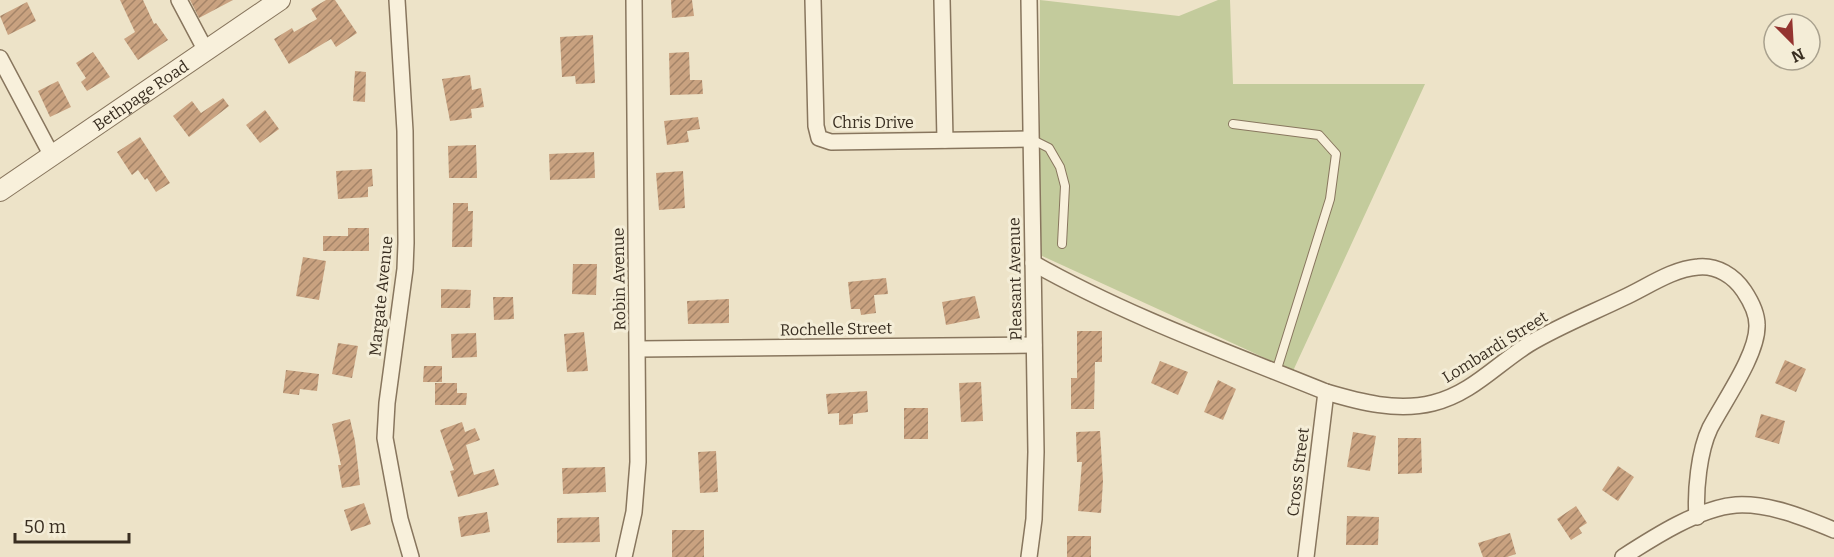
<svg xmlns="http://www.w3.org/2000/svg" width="1834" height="557" font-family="Bitter,serif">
<defs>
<pattern id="building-hatch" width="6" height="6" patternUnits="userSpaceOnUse" patternTransform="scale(1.5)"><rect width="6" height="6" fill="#c9a280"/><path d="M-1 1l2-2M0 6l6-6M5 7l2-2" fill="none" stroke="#a48468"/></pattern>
</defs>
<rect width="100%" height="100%" fill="#ede3c8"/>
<path fill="#c3cb9c" d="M1040 0 1179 16 1218 0H1230L1233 84H1425L1293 371 1040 255Z"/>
<g fill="url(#building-hatch)">
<path d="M120 0H143L154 24 156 23 168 40 138 60 124 39 135 32Z"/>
<path d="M190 0H233L199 18Z"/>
<path d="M326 0H335L357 33 336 47 331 39 289 64 274 39 292 28 294 32 317 19 311 9Z"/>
<path d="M671 0H692L694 16 672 18Z"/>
<path d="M27 2 36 21 8 35 0 16Z"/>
<path d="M593 35 595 83 576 84 575 76 562 77 560 37Z"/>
<path d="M93 52 110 77 87 91 81 82 86 78 76 63Z"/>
<path d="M689 52 690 80H702L703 94 670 95 669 53Z"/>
<path d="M355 71 366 72 365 102 353 101Z"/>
<path d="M470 75 472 90 481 88 484 107 471 109 472 118 450 121 442 79Z"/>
<path d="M58 81 71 107 50 117 38 91Z"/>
<path d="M223 98 229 106 189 137 173 116 192 101 201 113Z"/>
<path d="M265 110 279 129 260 143 246 125Z"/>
<path d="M698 117 700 129 687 131 689 142 667 145 664 121Z"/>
<path d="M140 137 170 183 156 192 147 178 145 180 138 170 132 175 117 152Z"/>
<path d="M476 145 477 178H449L448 146Z"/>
<path d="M594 152 595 178 550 180 549 154Z"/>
<path d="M372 169 373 186 368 187V197L338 199 336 171Z"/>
<path d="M683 171 685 208 659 210 656 173Z"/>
<path d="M453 203H468V211H473L472 247H452Z"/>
<path d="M348 228H369V251H323V236H348Z"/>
<path d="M303 257 326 261 319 300 296 296Z"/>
<path d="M573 264H597L596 295 572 294Z"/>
<path d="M886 278 888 294 874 295 876 313 861 315 860 309H851L848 282Z"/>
<path d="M441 289 471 290 470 308H441Z"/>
<path d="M975 296 980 318 946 325 942 302Z"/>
<path d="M493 297H513L514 319 494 320Z"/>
<path d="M729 299V323L688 324 687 301Z"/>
<path d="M1077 331H1102V362H1095L1094 409H1071V378H1077Z"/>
<path d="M584 332 588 371 567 372 564 334Z"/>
<path d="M476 333 477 357 452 358 451 334Z"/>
<path d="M338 343 358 346 352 378 332 374Z"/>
<path d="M1785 360 1806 369 1796 392 1775 383Z"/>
<path d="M1160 361 1188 372 1178 395 1151 383Z"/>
<path d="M424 366H442V382H423Z"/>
<path d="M286 370 319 374 317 391 300 389 299 395 283 393Z"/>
<path d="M1218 380 1236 389 1223 420 1204 412Z"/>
<path d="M981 382 983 421 961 422 959 383Z"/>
<path d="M435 383H457V393H467L466 405H435Z"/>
<path d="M867 391 868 412 853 414V424L839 425V413L828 414 826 394Z"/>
<rect x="904" y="408" width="24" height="31"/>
<path d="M1761 414 1785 421 1779 444 1755 437Z"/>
<path d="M350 419 355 441 360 485 342 488 338 465H341L332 424Z"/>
<path d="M462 422 465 432 475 428 480 440 466 445 474 475 494 469 499 485 458 497 450 471 454 470 440 430Z"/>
<path d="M1100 431 1103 481 1101 513 1078 511 1082 462H1077L1076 432Z"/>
<path d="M1353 432 1376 436 1370 471 1347 467Z"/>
<path d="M1398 438H1421L1422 473 1398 474Z"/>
<path d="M716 451 718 492 700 493 698 452Z"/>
<path d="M1618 466 1634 477 1618 501 1602 490Z"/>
<path d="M605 467 606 492 563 494 562 468Z"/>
<path d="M364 503 371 524 351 531 344 510Z"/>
<path d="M1576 506 1587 523 1579 528 1582 533 1571 540 1557 519Z"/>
<path d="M487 512 490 532 461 537 458 517Z"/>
<path d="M1347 516 1379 517 1378 545H1346Z"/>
<path d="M599 517 600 542 557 543V518Z"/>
<rect x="672" y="530" width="32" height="27"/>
<path d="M1510 533 1516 554 1507 557H1483L1478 543Z"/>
<rect x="1067" y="536" width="24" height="21"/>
</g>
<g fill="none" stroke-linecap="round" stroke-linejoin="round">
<defs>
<g id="service">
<path d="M1233 124 1319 135 1336 154 1330 199 1276 372"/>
<path d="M1031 139 1049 148 1060 167 1065 186 1062 244"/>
</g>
<g id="minor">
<path d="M179 0 206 51"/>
<path d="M397 0 405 131 406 243 405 269 387 403 385 438 400 519 411 557"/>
<path d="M813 0 816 126 819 138 831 142 1030 139"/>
<path d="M942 0 945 140"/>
<path d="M1029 0 1036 452 1034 519 1029 557"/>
<path d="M0 58 52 156"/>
<path d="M1033 263C1125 315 1227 352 1326 392 1360 402 1397 412 1433 403 1471 394 1497 364 1529 344 1559 326 1592 313 1623 298 1647 287 1672 269 1698 267 1717 265 1734 276 1744 291 1750 300 1757 314 1757 325 1758 354 1724 401 1710 428 1699 451 1695 491 1697 517"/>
<path d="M638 349 1034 345"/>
<path d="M624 557 634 512 638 462 634 0"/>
<path d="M1306 557 1326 392"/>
<path d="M1623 557C1654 537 1699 508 1736 505 1769 503 1805 518 1834 530"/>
</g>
<g id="tertiary">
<path id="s1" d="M0 191 280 0"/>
</g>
</defs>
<use href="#service" stroke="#88765e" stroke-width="10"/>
<use href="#minor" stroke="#88765e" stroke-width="18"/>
<use href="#tertiary" stroke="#88765e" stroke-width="22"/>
<use href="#service" stroke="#f8f0db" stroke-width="8"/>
<use href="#minor" stroke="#f8f0db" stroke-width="15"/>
<use href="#tertiary" stroke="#f8f0db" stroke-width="20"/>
</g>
<g text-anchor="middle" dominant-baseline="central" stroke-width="6" stroke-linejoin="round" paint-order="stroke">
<g font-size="16" fill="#392e21" stroke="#f4edd7">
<text stroke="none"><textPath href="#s1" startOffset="170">Bethpage Road</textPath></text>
<text x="873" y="122">Chris Drive</text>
<text transform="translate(619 279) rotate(-91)">Robin Avenue</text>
<text transform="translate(1015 279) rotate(-91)">Pleasant Avenue</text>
<text transform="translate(381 296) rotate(-84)">Margate Avenue</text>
<text transform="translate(836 329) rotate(-1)">Rochelle Street</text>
<text transform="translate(1495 347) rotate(-32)">Lombardi Street</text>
<text transform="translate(1298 472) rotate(-83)">Cross Street</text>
</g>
</g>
<g transform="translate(1792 42) rotate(156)"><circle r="28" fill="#f4edd7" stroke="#a9a18e" stroke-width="1.5"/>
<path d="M0-4.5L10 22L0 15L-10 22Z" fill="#943430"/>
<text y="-9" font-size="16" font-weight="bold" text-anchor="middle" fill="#392e21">N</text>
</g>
<path d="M15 533v9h114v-9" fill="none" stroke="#392e21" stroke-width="3"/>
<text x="24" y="533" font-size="18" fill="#392e21" stroke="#f4edd7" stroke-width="4.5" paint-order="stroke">50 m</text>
</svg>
